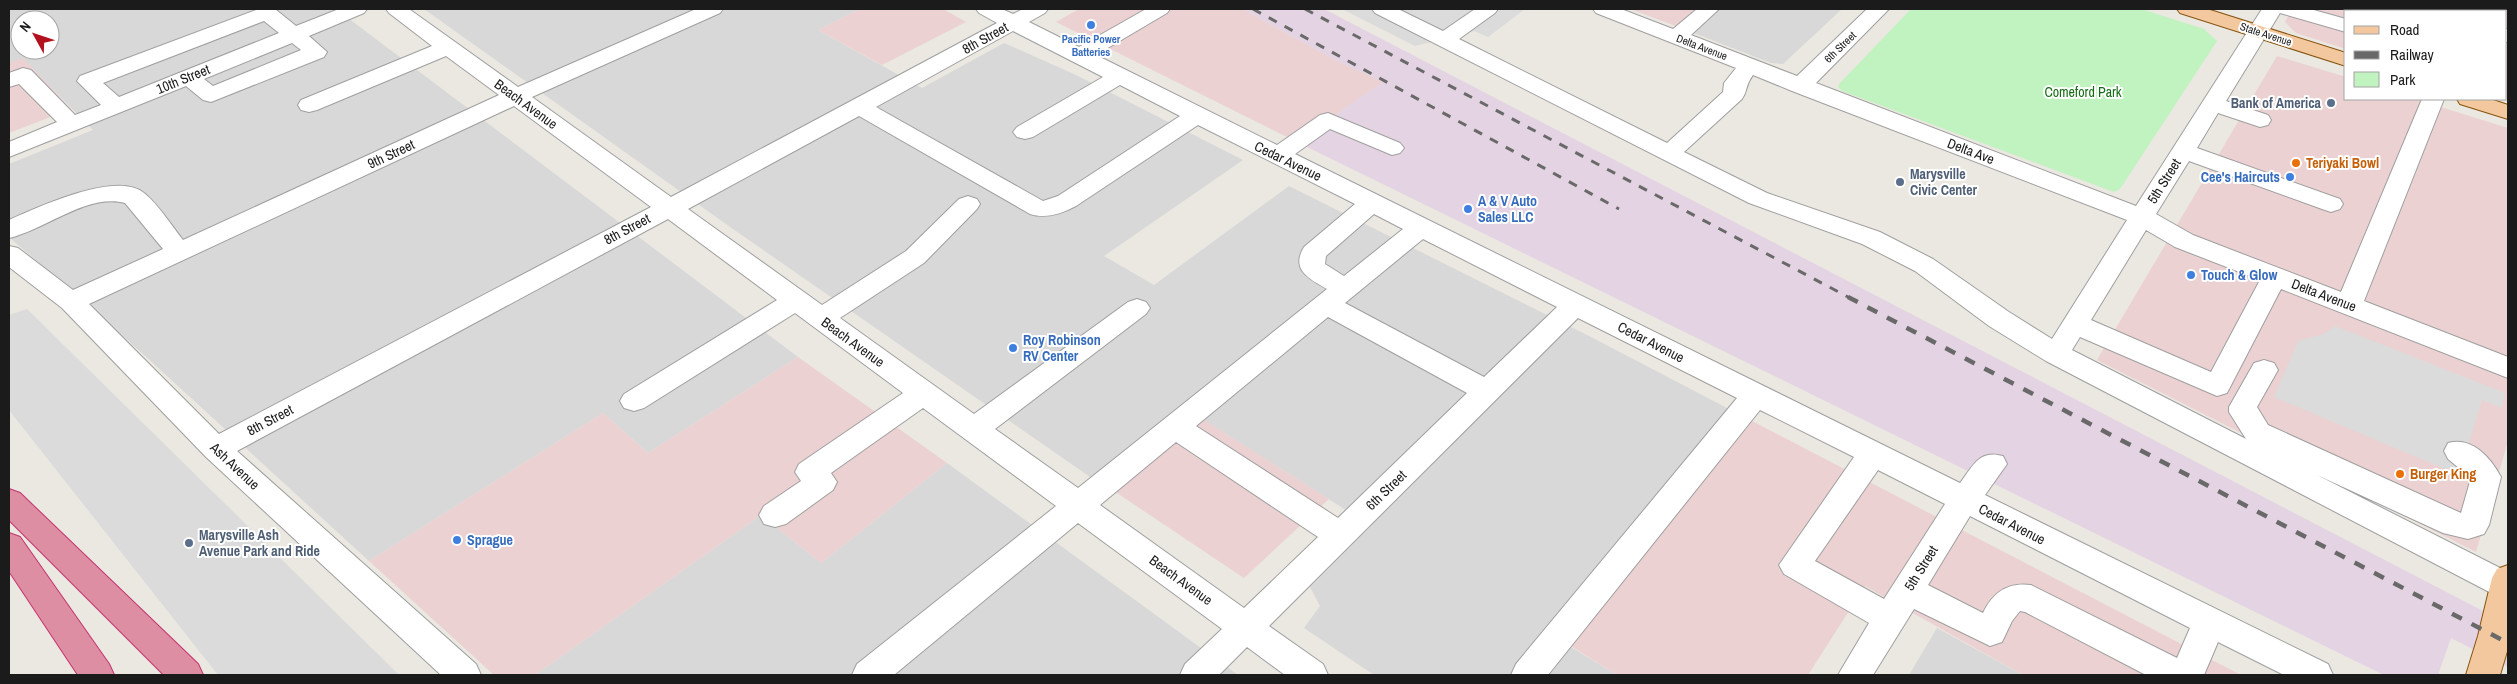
<svg xmlns="http://www.w3.org/2000/svg" width="2517" height="684" font-family="'Archivo Narrow',sans-serif">
<rect width="100%" height="100%" fill="#ebe7e1"/>
<g fill="#d9d8d8" fill-rule="evenodd">
<path d="M9 9H336L798 357 648 453 603 413 369 561 143 354 9 237V164L93 130 23 59 9 63ZM20 20H50V50H20Z"/>
<path d="M424 9H860L818 30 922 88 1004 43 1076 75 1243 160 1104 256 1154 285 1289 186 1591 337 1748 419 1566 644 1617 675H1374L1304 628 1320 606 1310 587 1371 526 1182 406 1093 479 733 229Z"/>
<path d="M1712 9H1842L1783 64 1771 63 1686 30Z"/>
<path d="M947 463 1238 675H535L761 515 821 563Z"/>
<path d="M1937 628 2023 675H1909Z"/>
</g>
<g fill="#ebd1d2">
<path d="M860 9H943L966 22 882 65 818 30Z"/>
<path d="M1079 9H1242L1339 62 1384 82 1342 110 1299 143 1056 22Z"/>
<path d="M1630 9H1703L1681 28Z"/>
<path d="M2292 9H2394L2402 11H2346V49L2296 33 2285 22Z"/>
<path d="M2481 9H2508V99L2506 98V11H2480Z"/>
<path d="M2277 56 2346 77V99H2415L2508 128V441L2476 552 2097 360Z"/>
<path d="M23 58 71 109 9 133V63Z"/>
<path d="M798 357 947 463 821 563 761 515 535 675H494L369 561 603 413 648 453Z"/>
<path d="M1201 418 1329 499 1244 578 1114 491Z"/>
<path d="M1748 419 2241 675H2023L1865 586 1808 675H1617L1566 643Z"/>
</g>
<path fill="#e4d3e2" d="M1242 9H1324L2508 624V667L2451 638 2438 675H2384L1299 143 1342 110 1383 82 1339 62Z"/>
<path fill="#c0f3c0" d="M1911 9H2141L2204 29 2217 41 2120 189 2114 192 1842 91 1838 87 1840 83Z"/>
<g fill="#dbdbdb">
<path d="M1342 9H1525L1488 37 1474 31 1415 46Z"/>
<path d="M27 309 399 675H218L9 410V315Z"/>
<path d="M2335 326 2505 393 2502 408 2482 400 2459 475 2274 397 2298 341 2324 334Z"/>
</g>
<g fill="none" stroke-linecap="round" stroke-linejoin="round">
<defs>
<g id="minor">
<path d="M259 9H275L296 26 339 9H367L364 13 309 36 327 52 324 57 211 102 203 100 186 86 9 157V142L57 122 19 84 9 87V73L23 68 31 70 75 115 101 105 77 81 80 76ZM264 21 279 33 119 97 103 83ZM292 43 301 50 213 86 204 79Z"/>
<path d="M386 9H409L518 87 696 9H723L720 13 532 97 671 197 997 23 979 13 976 9H1002L1013 14 1023 9H1048L1045 13 1029 22 1079 47 1146 9H1170L1167 13 1096 55 1277 145 1320 115 1328 113 1400 143 1404 148 1400 153 1392 155 1330 129 1295 154 1960 483C1973 466 1979 449 2003 456L2007 464 1985 495 2328 664 2333 675H2284L2218 642 2204 675H2146L2025 612 2020 611 2012 621 2002 642 1990 646 1914 609 1873 675H1838L1869 623 1784 574 1779 565 1854 457 1760 410 1548 675H1511L1516 664 1737 398 1578 318 1269 626 1323 664 1328 675H1285L1247 647 1219 675H1180L1185 664 1222 629 1078 523 894 675H852L857 664 1056 506 923 408 831 473 837 482 833 490 786 524 775 527 764 524 759 515 764 506 801 481 795 472 799 464 903 393 795 313 644 408 634 411 624 408 620 401 624 394 777 300 668 219 237 451 476 664 481 675H441L206 457 62 308 9 267V246L18 248 73 290 163 249 125 203C87 193 45 230 9 238V220C36 208 117 170 144 193 159 205 171 225 183 240L499 95 446 56 317 110 309 112 301 110 298 105 301 100 432 46 389 13ZM1013 31 1103 77 1017 127 1013 132 1017 137 1025 139 1033 137 1120 85 1180 116 1058 196 1043 201 876 107ZM514 106 651 207 219 434 89 304ZM859 116 1030 214C1046 219 1061 214 1076 206L1198 125 1355 204 1304 247C1290 270 1310 279 1327 289L1078 488 995 429 1146 314 1150 308 1146 302 1137 299 1128 302 974 414 840 318 924 263 977 209 980 204 977 199 968 196 959 199 906 251 822 305 688 209ZM1374 214 1403 229 1344 276 1325 264 1326 256ZM1423 239 1557 307 1484 377 1345 303ZM1328 317 1467 393 1338 518 1196 426ZM1176 442 1318 537 1244 608 1100 505ZM1878 470 1945 504 1884 599 1815 561ZM1970 516 2190 628 2177 658 2031 585C2008 582 1993 592 1983 613L1928 585Z"/>
<path d="M1372 9H1398L1443 31 1475 9H1498L1495 13 1459 39 1667 143 1723 92 1724 83 1736 68 1596 13 1593 9H1621L1673 29 1697 9H1719L1691 35 1797 76 1867 9H1889L1816 83 2136 206 2262 9H2310L2346 19V32L2280 13 2226 101 2268 115 2271 120 2268 125 2260 127 2218 113 2197 148 2340 199 2343 204 2340 209 2331 212 2322 209 2189 161 2156 214 2193 235 2341 292 2422 99H2444L2364 301 2508 357V378L2281 289 2227 393 2217 396 2080 337 2072 350 2246 439 2229 412V407L2254 363 2264 360 2274 363 2278 370 2257 407 2268 425 2461 513 2471 478 2448 459 2444 451 2448 443C2472 436 2491 458 2501 477L2489 525 2484 534 2468 539 2443 533 2317 475 2508 572V599L2495 595 2046 361 1989 326 1915 271 1862 244 1749 203 1375 13ZM1753 75 1792 91 2127 220 2052 339 2009 312 1933 259 1880 232 1767 193 1684 152 1742 99C1748 90 1745 86 1753 75ZM2146 230 2175 247 2260 280 2211 372 2091 320Z"/>
<path d="M2405 9H2432L2433 11H2406Z"/>
<path d="M2461 9H2481L2480 11H2460Z"/>
<rect x="2506" y="29" width="2" height="13"/>
</g>
<g id="major">
<path d="M2177 9H2207L2346 53V66L2180 13Z"/>
<path d="M2457 99H2490L2508 105V119L2460 104Z"/>
<path d="M2508 565V648L2500 675H2466L2478 636 2492 578 2497 569Z"/>
</g>
<g id="highway">
<path d="M9 489 20 493 198 664 203 675H164L9 520Z"/>
<path d="M9 533 20 537 109 664 114 675H78L9 571Z"/>
</g>
</defs>
<use href="#minor" stroke="#9f9f9f" stroke-width="2"/>
<use href="#major" stroke="#85540d" stroke-width="2"/>
<use href="#highway" stroke="#c53270" stroke-width="2"/>
<use href="#minor" fill="#fff" fill-rule="evenodd"/>
<use href="#major" fill="#f3c89e" fill-rule="evenodd"/>
<use href="#highway" fill="#dd8ea3" fill-rule="evenodd"/>
<g stroke="#696969" stroke-width="3" stroke-dasharray="9 9" stroke-linecap="butt">
<path d="M1253 9 1619 209"/>
<path d="M1305 9 1850 298"/>
</g>
<path stroke="#696969" stroke-width="4.5" stroke-dasharray="11 11" stroke-linecap="butt" d="M1848 297 2508 643"/>
</g>
<g fill="#3f7fe0" stroke="#fff" stroke-width="2">
<circle cx="1091" cy="25" r="5"/>
<circle cx="2290" cy="177" r="5"/>
<circle cx="1468" cy="209" r="5"/>
<circle cx="2191" cy="275" r="5"/>
<circle cx="1013" cy="348" r="5"/>
<circle cx="457" cy="540" r="5"/>
</g>
<g fill="#5c6f8a" stroke="#fff" stroke-width="2">
<circle cx="2331" cy="103" r="5"/>
<circle cx="1900" cy="182" r="5"/>
<circle cx="189" cy="543" r="5"/>
</g>
<g fill="#e8710a" stroke="#fff" stroke-width="2">
<circle cx="2296" cy="163" r="5"/>
<circle cx="2400" cy="474" r="5"/>
</g>
<g text-anchor="middle" dominant-baseline="central" stroke-width="4" stroke-linejoin="round" paint-order="stroke">
<g font-size="11" fill="#1b1b1b" stroke="#fff">
<text transform="translate(2266 34) rotate(18)">State Avenue</text>
<text transform="translate(1702 47) rotate(21)">Delta Avenue</text>
<text transform="translate(1840 47) rotate(-44)">6th Street</text>
</g>
<g font-size="11" font-weight="bold" fill="#366cbe" stroke="#fff">
<text x="1091" y="39">Pacific Power<tspan x="1091" dy="13">Batteries</tspan></text>
</g>
<g font-size="14" fill="#1b1b1b" stroke="#fff">
<text transform="translate(985 38) rotate(-29)">8th Street</text>
<text transform="translate(183 79) rotate(-22)">10th Street</text>
<text transform="translate(526 104) rotate(36)">Beach Avenue</text>
<text transform="translate(1971 151) rotate(21)">Delta Ave</text>
<text transform="translate(391 154) rotate(-25)">9th Street</text>
<text transform="translate(1288 161) rotate(26)">Cedar Avenue</text>
<text transform="translate(2164 181) rotate(-58)">5th Street</text>
<text transform="translate(627 229) rotate(-28)">8th Street</text>
<text transform="translate(2324 295) rotate(21)">Delta Avenue</text>
<text transform="translate(853 342) rotate(36)">Beach Avenue</text>
<text transform="translate(1651 342) rotate(27)">Cedar Avenue</text>
<text transform="translate(270 420) rotate(-28)">8th Street</text>
<text transform="translate(235 466) rotate(43)">Ash Avenue</text>
<text transform="translate(1386 490) rotate(-44)">6th Street</text>
<text transform="translate(2012 524) rotate(27)">Cedar Avenue</text>
<text transform="translate(1921 568) rotate(-58)">5th Street</text>
<text transform="translate(1181 580) rotate(36)">Beach Avenue</text>
</g>
<g font-size="14" fill="#146d15" stroke="#fff">
<text x="2083" y="92">Comeford Park</text>
</g>
<g font-size="14" font-weight="bold" fill="#4e5e75" stroke="#fff" text-anchor="start">
<text x="2321" y="103" text-anchor="end">Bank of America</text>
<text x="1910" y="174">Marysville<tspan x="1910" dy="16">Civic Center</tspan></text>
<text x="199" y="535">Marysville Ash<tspan x="199" dy="16">Avenue Park and Ride</tspan></text>
</g>
<g font-size="14" font-weight="bold" fill="#c56008" stroke="#fff" text-anchor="start">
<text x="2306" y="163">Teriyaki Bowl</text>
<text x="2410" y="474">Burger King</text>
</g>
<g font-size="14" font-weight="bold" fill="#366cbe" stroke="#fff" text-anchor="start">
<text x="2280" y="177" text-anchor="end">Cee's Haircuts</text>
<text x="1478" y="201">A &amp; V Auto<tspan x="1478" dy="16">Sales LLC</tspan></text>
<text x="2201" y="275">Touch &amp; Glow</text>
<text x="1023" y="340">Roy Robinson<tspan x="1023" dy="16">RV Center</tspan></text>
<text x="467" y="540">Sprague</text>
</g>
</g>
<rect width="2517" height="684" fill="none" stroke="#1b1b1b" stroke-width="20"/>
<rect x="2344" y="10" width="162" height="90" fill="#ffffff" stroke="#a4a4a4"/>
<rect x="2354" y="26" width="25" height="8" fill="#f3c89e" stroke="#a4a4a4"/>
<text x="2390" y="35" font-size="15" fill="#1b1b1b">Road</text>
<rect x="2354" y="51" width="25" height="8" fill="#696969" stroke="#a4a4a4"/>
<text x="2390" y="60" font-size="15" fill="#1b1b1b">Railway</text>
<rect x="2354" y="72" width="25" height="15" fill="#c0f3c0" stroke="#a4a4a4"/>
<text x="2390" y="85" font-size="15" fill="#1b1b1b">Park</text>
<g transform="translate(35 35) rotate(310)"><circle r="24" fill="#ffffff" stroke="#a4a4a4"/>
<path d="M0-4L9 19L0 12L-9 19Z" fill="#b4111e"/>
<text y="-8" font-size="14" font-weight="bold" text-anchor="middle" fill="#1b1b1b">N</text>
</g>
</svg>
